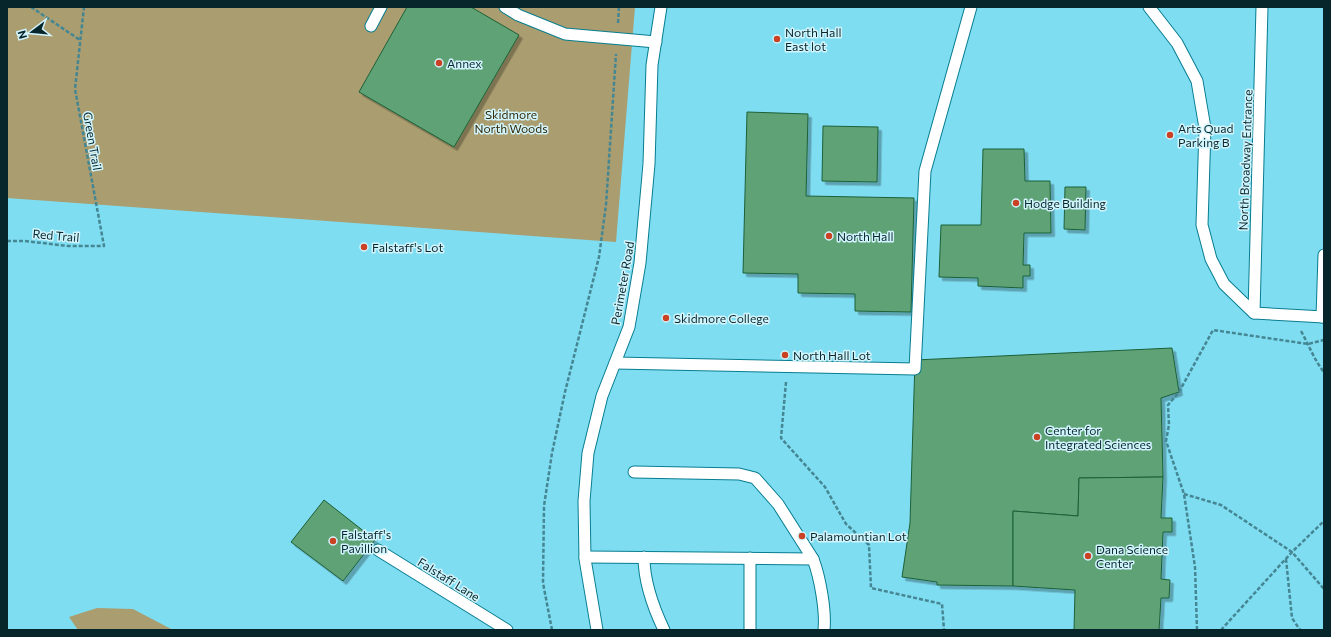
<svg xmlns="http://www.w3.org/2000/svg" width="1331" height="637" font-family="Commissioner,sans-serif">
<defs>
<filter id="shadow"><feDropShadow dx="3.5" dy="3.5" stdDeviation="0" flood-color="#0004"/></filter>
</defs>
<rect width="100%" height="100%" fill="#7fddf2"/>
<g fill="#aa9d6f">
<path d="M7 7H635L616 242 7 198Z"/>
<path d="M97 608 133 609 173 630H78L69 617Z"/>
</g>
<g fill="#5fa275" stroke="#1d6038" filter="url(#shadow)">
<path d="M407 7H471L519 35 454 147 359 92Z"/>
<path d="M747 112 808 114 806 196 914 198 911 312 855 311V294L798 293V274L743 273Z"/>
<path d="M823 126 878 127 877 182 822 181Z"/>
<path d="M983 149H1024L1025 181H1050L1051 233H1024L1023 265H1030V276H1023V288L978 286V278L939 277 941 225H981Z"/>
<path d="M1065 187H1086L1085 230 1064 229Z"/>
<path d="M1172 348 1179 392 1161 398 1163 477 1079 478 1078 516 1013 511V586L937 585V582L902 577 910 523 915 360Z"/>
<path d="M1163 477 1161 518H1172V532H1163L1161 579 1170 580 1169 598H1161L1159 630H1074L1075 590 1013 586V511L1078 516 1079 478Z"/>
<path d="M324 500 375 540 343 581 291 542Z"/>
</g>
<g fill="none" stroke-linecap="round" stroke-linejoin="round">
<defs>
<g id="service">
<path d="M505 7 518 15 565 34 656 42"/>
<path d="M1149 7 1177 43 1197 81 1205 128 1202 225 1211 259 1224 284 1254 313 1324 317"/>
<path d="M371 26 381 7"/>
<path d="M1254 313 1262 7"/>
<path d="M1322 317 1324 255"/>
<path d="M615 363 915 369 925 171 971 7"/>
<path d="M634 472 739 474 755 478 778 504 813 559"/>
<path d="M378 550 507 630"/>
<path d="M585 557 813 559C820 577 826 611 824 630"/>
<path d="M644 557C644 583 653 607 664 630"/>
<path d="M597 630 585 559 584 501 588 453 602 396 629 327 640 263 649 164 652 65 661 7"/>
<path d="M750 630V558"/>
</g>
</defs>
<use href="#service" stroke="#077d90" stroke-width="13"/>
<g stroke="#458693" stroke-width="2.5" stroke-dasharray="4 2" stroke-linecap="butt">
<path d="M31 7 80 40"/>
<path d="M618 23 619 7"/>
<path d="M7 241H25L68 246H104L75 89 84 7"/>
<path d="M1301 331C1309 345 1314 360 1324 372"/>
<path d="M786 382 781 438 825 487 846 524 869 545 871 588 942 604 944 630"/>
<path d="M1184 494 1221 505 1292 552 1324 589"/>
<path d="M1286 559 1292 618 1300 630"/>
<path d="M552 630 543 583 544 506 552 453 565 392 599 257 606 205 616 54"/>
<path d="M1197 630 1195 567 1184 494 1166 441 1169 425 1168 405 1179 392 1213 330 1308 344 1324 340"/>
<path d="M1221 630 1292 552 1324 521"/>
</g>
<use href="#service" stroke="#fff" stroke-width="11"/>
</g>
<g fill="#cb4123" stroke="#d2f5fd" stroke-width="1.5">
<circle cx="777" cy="39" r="4"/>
<circle cx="439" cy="63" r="4"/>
<circle cx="1170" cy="135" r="4"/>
<circle cx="1016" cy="203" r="4"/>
<circle cx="829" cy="236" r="4"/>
<circle cx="364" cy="247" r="4"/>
<circle cx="666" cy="318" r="4"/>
<circle cx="785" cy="355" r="4"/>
<circle cx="1037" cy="437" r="4"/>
<circle cx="802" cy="536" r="4"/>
<circle cx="333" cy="541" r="4"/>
<circle cx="1088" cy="556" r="4"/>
</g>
<g text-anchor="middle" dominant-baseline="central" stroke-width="3" stroke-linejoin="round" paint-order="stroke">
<g font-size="12" fill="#06262c" stroke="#d2f5fd" text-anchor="start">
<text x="785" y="32">North Hall<tspan x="785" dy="14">East lot</tspan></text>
<text x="447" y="63">Annex</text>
<text x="1178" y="128">Arts Quad<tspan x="1178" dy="14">Parking B</tspan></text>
<text x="1024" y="203">Hodge Building</text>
<text x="837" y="236">North Hall</text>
<text x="372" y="247">Falstaff's Lot</text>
<text x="674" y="318">Skidmore College</text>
<text x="793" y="355">North Hall Lot</text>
<text x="1045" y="430">Center for<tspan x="1045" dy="14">Integrated Sciences</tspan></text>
<text x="341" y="534">Falstaff's<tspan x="341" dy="14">Pavillion</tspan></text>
<text x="810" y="536">Palamountian Lot</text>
<text x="1096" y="549">Dana Science<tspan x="1096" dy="14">Center</tspan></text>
</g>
<g font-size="12" fill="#322907" stroke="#d2f5fd">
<text x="511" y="114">Skidmore<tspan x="511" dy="14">North Woods</tspan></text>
</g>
<g font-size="12" fill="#06262c" stroke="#d2f5fd">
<text transform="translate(93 141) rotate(80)">Green Trail</text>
<text transform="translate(1245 160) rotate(-88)">North Broadway Entrance</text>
<text transform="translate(56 235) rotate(5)">Red Trail</text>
<text transform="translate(622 283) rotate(-80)">Perimeter Road</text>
<text transform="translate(449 579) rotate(32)">Falstaff Lane</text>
</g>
</g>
<rect width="1331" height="637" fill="none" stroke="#06262c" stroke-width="16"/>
<g transform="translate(32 32) rotate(254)" stroke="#d2f5fd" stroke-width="3" paint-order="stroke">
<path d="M0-3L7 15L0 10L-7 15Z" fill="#06262c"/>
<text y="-6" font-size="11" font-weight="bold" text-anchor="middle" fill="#06262c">N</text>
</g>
</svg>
